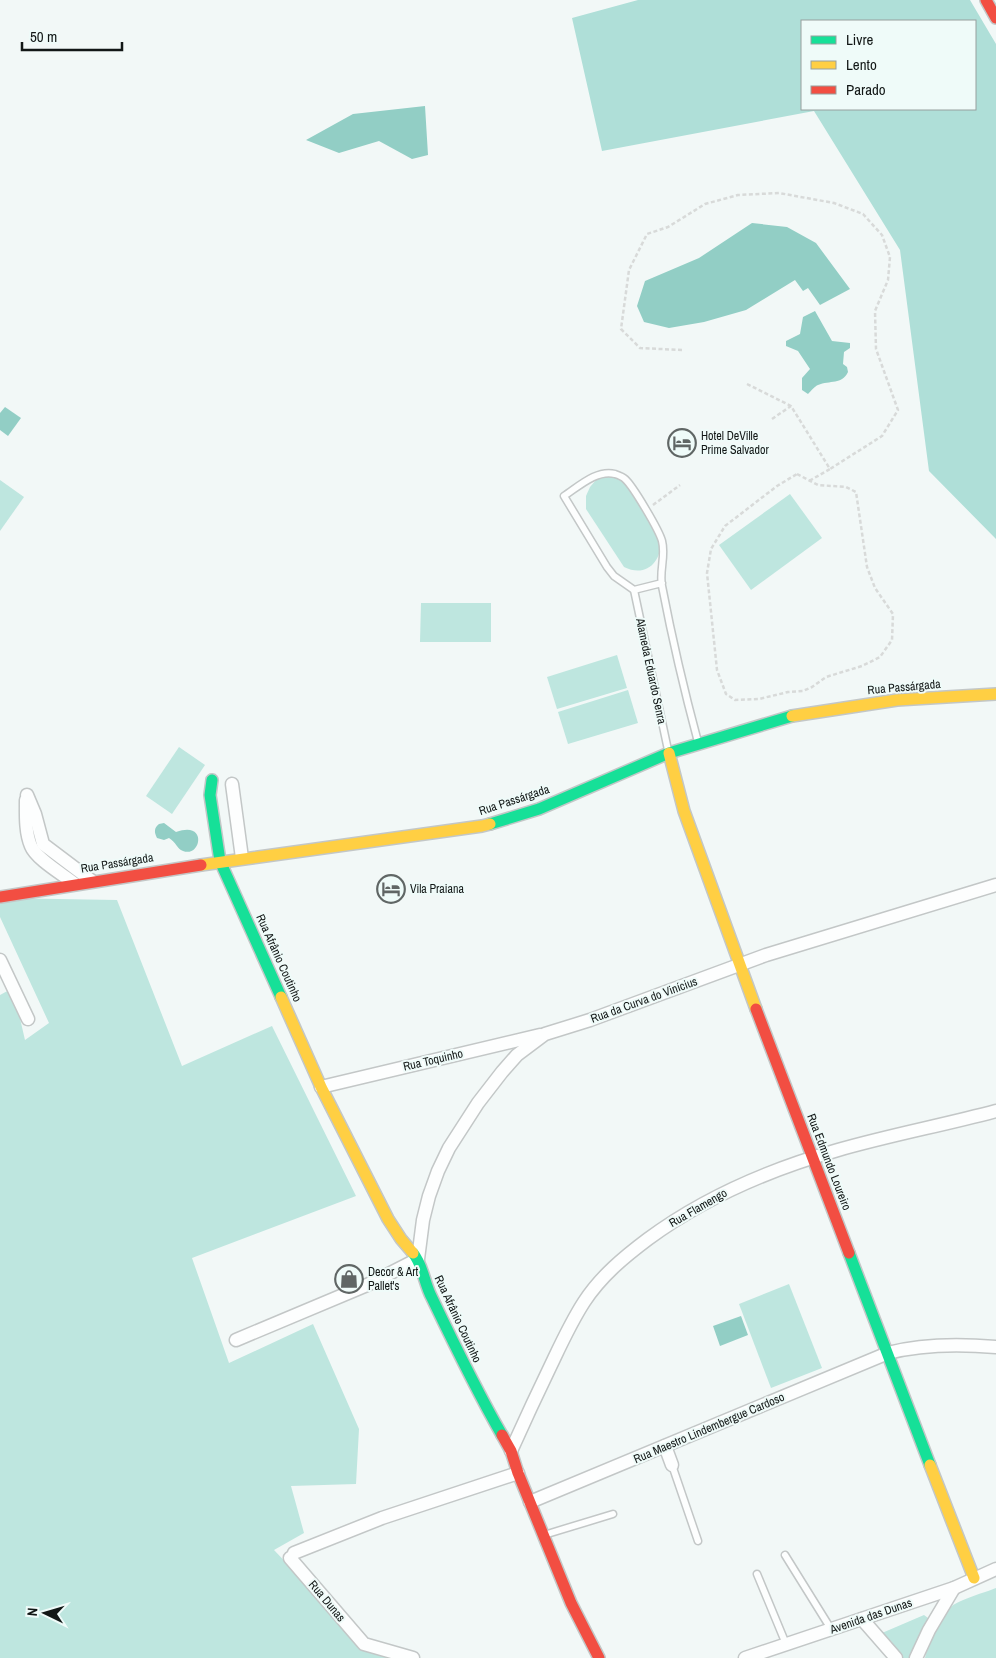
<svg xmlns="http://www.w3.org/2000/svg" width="996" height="1658" font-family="'Archivo Narrow',sans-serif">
<rect width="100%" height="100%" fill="#f2f8f7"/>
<g fill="#bee6df">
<path d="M603 476H613L622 479 661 539C662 562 646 578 624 567L586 509V496L590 487 596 480Z"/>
<path d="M0 480 24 497 0 531Z"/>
<path d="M790 494 822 538 751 590 719 545Z"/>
<path d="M421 603H491V642H420Z"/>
<path d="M617 655 627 688 557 709 547 677Z"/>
<path d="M628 690 638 723 568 744 558 712Z"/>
<path d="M179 747 205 765 172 814 146 796Z"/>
<path d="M0 898 117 900 182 1066 272 1026 356 1196 192 1258 229 1363 313 1324 359 1429 356 1484 291 1486 304 1533 274 1550 364 1644 413 1658H0V995L13 988 25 1040 49 1023 0 917Z"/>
<path d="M789 1284 822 1368 771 1388 739 1304Z"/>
<path d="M996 1588V1658H925C929 1642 938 1616 952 1606 959 1600 986 1592 996 1588Z"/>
<path d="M924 1615 928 1618 911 1658H903L891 1641 882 1637V1633Z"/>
</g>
<path fill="#afdfd8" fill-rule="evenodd" d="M638 0H970L996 44V539L929 471 900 250 814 111 602 151 572 18ZM802 21H975V109H802Z"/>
<g fill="#92cec5">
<path d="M425 106 428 155 412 159 379 141 339 153 306 140 353 114Z"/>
<path d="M752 223 787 227 816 243 850 289 820 305 808 288 803 291 795 280 746 310 704 322 669 328 644 322 637 306 645 281 699 258Z"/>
<path d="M815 311 832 341 850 343V348L844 352 843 364 847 367 848 372C842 385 830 380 818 385 815 386 811 391 808 394L802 390V378L810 369 798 351 786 346V341L800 334 803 317Z"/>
<path d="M5 407 21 418 8 436 0 430V413Z"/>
<path d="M164 823 176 832C208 820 201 858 183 851 177 849 176 842 169 838L164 840 157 838C154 832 154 828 159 824Z"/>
<path d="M741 1316 748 1335 720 1346 713 1326Z"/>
</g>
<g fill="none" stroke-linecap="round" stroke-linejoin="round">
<defs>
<g id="lane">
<path d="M662 583 634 590 614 576 607 567 564 496C578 487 597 469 615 474 618 475 623 477 625 479 633 486 659 530 662 541 666 556 659 571 662 586 672 638 684 690 698 742"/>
<path d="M634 590 668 750"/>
<path d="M672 1465 698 1541"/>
<path d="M544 1535 613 1514"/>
<path d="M785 1555 831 1629"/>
<path d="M757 1574 786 1644"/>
</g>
<g id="street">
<path d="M232 784 242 858"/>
<path d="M27 795 35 814 43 844 92 881"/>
<path d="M26 800C26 814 25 832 31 846 36 859 64 875 75 884"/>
<path d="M0 960 28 1019"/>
<path d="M321 1087 540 1035"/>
<path d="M236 1340 367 1285 418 1259 423 1220 429 1196 438 1171 449 1148 478 1103 502 1072 517 1055 545 1034 590 1020 766 955 996 885"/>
<path d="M665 1446 672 1465"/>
<path d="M511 1451C524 1422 537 1394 551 1365 561 1344 571 1322 584 1302 601 1276 624 1257 648 1239 705 1197 771 1169 838 1150 890 1135 944 1125 996 1111"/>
<path d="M530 1502 888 1353C922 1344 961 1344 996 1347"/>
<path d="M294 1553 382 1518 518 1473"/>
<path d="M290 1558 364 1644 413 1658"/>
<path d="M862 1619 896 1658"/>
<path d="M745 1658 954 1588 996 1569"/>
<path d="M916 1658 929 1630 954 1588"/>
</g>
<g id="fast">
<path d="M212 780 210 795 220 861 281 997"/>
<path d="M490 824 539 809 669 753 792 716"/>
<path d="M413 1253C423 1265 424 1283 432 1298 454 1344 476 1390 502 1435"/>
<path d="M849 1253 930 1465"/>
</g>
<g id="slow">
<path d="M792 716 897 700 996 694"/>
<path d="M669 753 684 811 756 1009"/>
<path d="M201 865 482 826 490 824"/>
<path d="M281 997 321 1087 388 1219 401 1239 413 1253"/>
<path d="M930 1465 974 1578"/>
</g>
<g id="jam">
<path d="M986 0 996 18"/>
<path d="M0 897 201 865"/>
<path d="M756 1009 849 1253"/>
<path d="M502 1435 511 1451 518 1473 571 1603 599 1658"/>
</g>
</defs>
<use href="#lane" stroke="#c3c7c7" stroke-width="9"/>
<use href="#street" stroke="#c3c7c7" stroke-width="15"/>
<use href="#fast" stroke="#c3c7c7" stroke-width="14"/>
<use href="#slow" stroke="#c3c7c7" stroke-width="14"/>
<use href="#jam" stroke="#c3c7c7" stroke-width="14"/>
<g stroke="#d8dad9" stroke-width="2.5" stroke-dasharray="4 2.5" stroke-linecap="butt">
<path d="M682 350 640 348 621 329 629 270 647 234 668 227 705 204 738 195 779 193 834 203 863 214 882 235 890 257 888 280 875 311 876 349 898 410 882 436 830 469"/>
<path d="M747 384 791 406 830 469 809 481"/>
<path d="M772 419 791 406"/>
<path d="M797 474 818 485 846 487 856 492 867 567 875 588 893 614 892 640 880 657 862 666 826 677 812 687 803 691 788 692 759 699 735 700 726 694 717 670 707 573 711 549 725 526 777 486Z"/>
<path d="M653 505 680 485"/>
</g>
<use href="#lane" stroke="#fdfefe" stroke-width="6"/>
<use href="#street" stroke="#fdfefe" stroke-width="12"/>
<use href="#fast" stroke="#16e098" stroke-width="11"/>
<use href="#slow" stroke="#ffcf43" stroke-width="11"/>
<use href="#jam" stroke="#f24e42" stroke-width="11"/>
</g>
<defs>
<symbol id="hotel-ring" viewBox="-11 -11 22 22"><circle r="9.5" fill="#effbf9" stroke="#606665" stroke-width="1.5"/><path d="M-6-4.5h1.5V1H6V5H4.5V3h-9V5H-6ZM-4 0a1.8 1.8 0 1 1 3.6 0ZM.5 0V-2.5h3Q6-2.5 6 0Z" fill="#606665"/></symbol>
<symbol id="shop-ring" viewBox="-11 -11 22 22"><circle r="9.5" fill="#effbf9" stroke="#606665" stroke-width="1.5"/><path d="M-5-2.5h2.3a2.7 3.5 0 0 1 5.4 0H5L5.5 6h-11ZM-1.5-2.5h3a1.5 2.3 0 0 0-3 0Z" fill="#606665"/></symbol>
</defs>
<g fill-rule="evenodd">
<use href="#hotel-ring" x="666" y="427" width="32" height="32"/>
<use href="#hotel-ring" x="375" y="873" width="32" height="32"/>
<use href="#shop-ring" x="333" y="1263" width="32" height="32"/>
</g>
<g text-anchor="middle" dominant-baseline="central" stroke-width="4" stroke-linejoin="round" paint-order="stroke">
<g font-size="12" fill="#121716" stroke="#effbf9" text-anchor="start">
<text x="701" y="436">Hotel DeVille<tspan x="701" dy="14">Prime Salvador</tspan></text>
<text x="410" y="889">Vila Praiana</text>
<text x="368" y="1272">Decor &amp; Art<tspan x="368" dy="14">Pallet's</tspan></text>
</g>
<g font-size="12" fill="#121716" stroke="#effbf9">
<text transform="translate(651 671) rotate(78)">Alameda Eduardo Senra</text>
<text transform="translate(904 687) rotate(-5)">Rua Passárgada</text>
<text transform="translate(514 800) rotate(-18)">Rua Passárgada</text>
<text transform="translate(117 863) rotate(-9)">Rua Passárgada</text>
<text transform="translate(279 958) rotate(66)">Rua Afrânio Coutinho</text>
<text transform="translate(644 1000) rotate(-20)">Rua da Curva do Vinícius</text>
<text transform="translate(433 1060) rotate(-13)">Rua Toquinho</text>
<text transform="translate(829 1162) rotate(69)">Rua Edmundo Loureiro</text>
<text transform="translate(698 1208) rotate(-30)">Rua Flamengo</text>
<text transform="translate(458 1319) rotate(65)">Rua Afrânio Coutinho</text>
<text transform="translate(709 1428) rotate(-23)">Rua Maestro Lindembergue Cardoso</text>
<text transform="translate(327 1601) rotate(50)">Rua Dunas</text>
<text transform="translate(871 1616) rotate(-19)">Avenida das Dunas</text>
</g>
</g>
<rect x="801" y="20" width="175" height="90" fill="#effbf9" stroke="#97a09e"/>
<rect x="811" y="36" width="25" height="8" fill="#16e098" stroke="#97a09e"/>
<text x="846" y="45" font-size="15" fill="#121716">Livre</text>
<rect x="811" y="61" width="25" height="8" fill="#ffcf43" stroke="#97a09e"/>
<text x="846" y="70" font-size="15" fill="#121716">Lento</text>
<rect x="811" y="86" width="25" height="8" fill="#f24e42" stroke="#97a09e"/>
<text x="846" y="95" font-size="15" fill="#121716">Parado</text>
<g transform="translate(45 1613) rotate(275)" stroke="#effbf9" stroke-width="4" paint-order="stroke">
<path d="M0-4L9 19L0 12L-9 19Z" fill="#121716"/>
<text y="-8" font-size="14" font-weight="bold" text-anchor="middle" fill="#121716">N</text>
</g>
<path d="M22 42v8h100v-8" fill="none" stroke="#121716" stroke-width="2.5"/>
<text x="30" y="42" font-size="15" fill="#121716" stroke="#effbf9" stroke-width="4" paint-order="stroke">50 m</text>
</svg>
